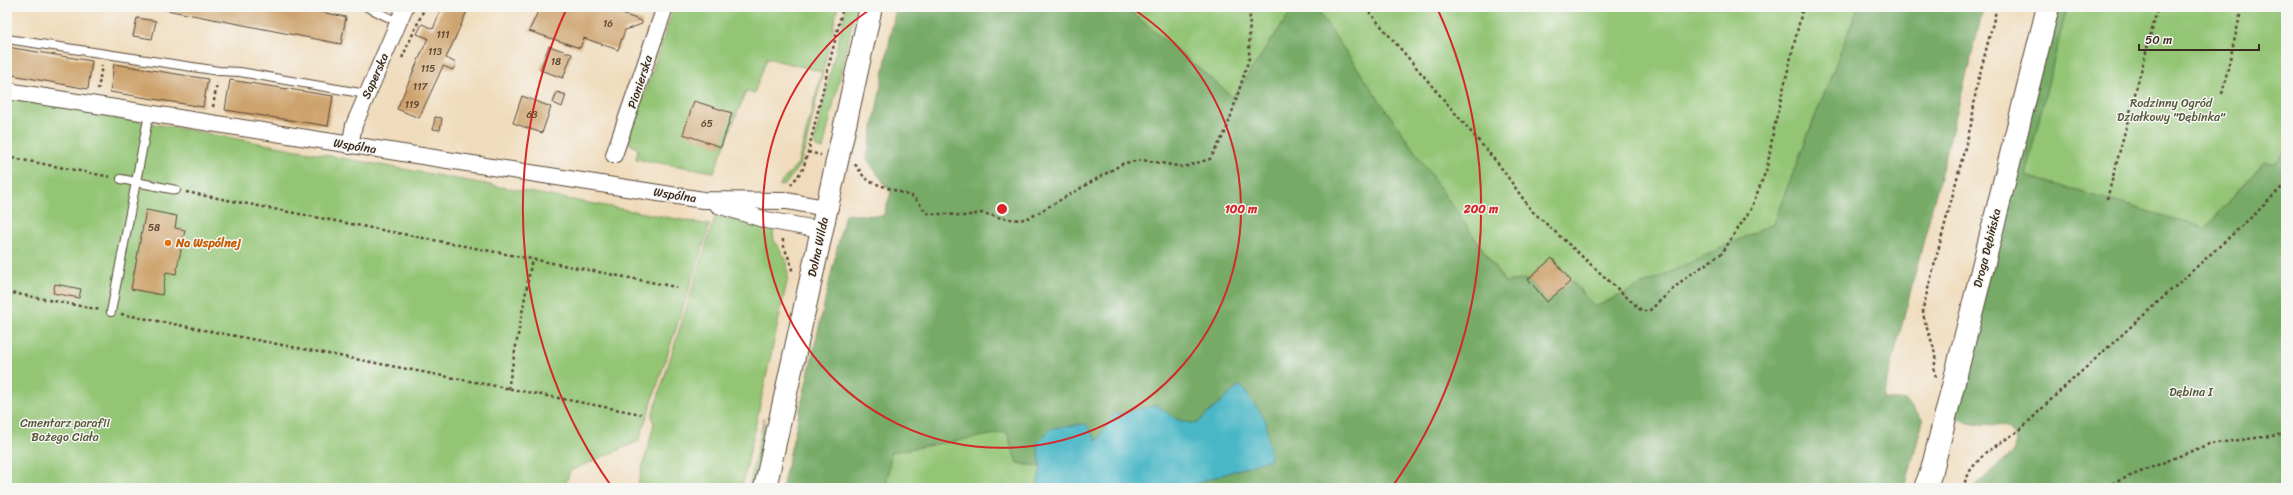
<svg xmlns="http://www.w3.org/2000/svg" width="2293" height="495" font-family="Sriracha,sans-serif">
<rect width="100%" height="100%" fill="#f6f6f2"/>
<filter id="ink" filterUnits="userSpaceOnUse"><feTurbulence type="fractalNoise" baseFrequency=".025" numOctaves="2"/><feDisplacementMap in="SourceGraphic" scale="8" xChannelSelector="R" yChannelSelector="G"/><feConvolveMatrix kernelMatrix="1 2 1 2 8 2 1 2 1" color-interpolation-filters="sRGB"/></filter>
<filter id="wash" filterUnits="userSpaceOnUse"><feTurbulence type="fractalNoise" baseFrequency=".012" numOctaves="4" result="noise"/><feDisplacementMap in="SourceGraphic" scale="16" xChannelSelector="R" yChannelSelector="G"/><feGaussianBlur stdDeviation="0.9" result="paint"/><feColorMatrix in="noise" values="0 0 0 0 0 0 0 0 0 0 0 0 0 0 0 0 0 1.4 0 .05"/><feComposite in="paint" operator="in"/></filter>
<g filter="url(#wash)">
<rect width="100%" height="100%" fill="#f0dcbc"/>
<g fill="#93c575" stroke="#67784a">
<path d="M674 7H838L805 149 799 166 785 185 780 186V184L798 163 822 72 767 58 754 94 746 91 714 172 636 159 638 149 628 142Z"/>
<path d="M846 7H856L823 149 816 147 814 142Z"/>
<path d="M1125 7H1294L1233 97Z"/>
<path d="M1315 7H1858L1773 224 1595 307 1552 258 1528 279 1505 282Z"/>
<path d="M2067 7H2286V150L2275 164 2264 161 2206 228 2025 176Z"/>
<path d="M7 97 710 225 639 441 570 471 564 488H7Z"/>
<path d="M716 214 773 230 774 240 787 261 788 277 742 488H637L654 424 652 416Z"/>
<path d="M764 418V442L757 488H749Z"/>
<path d="M1007 432 1017 463 1041 467 1037 488H886L891 452Z"/>
</g>
<g fill="#76aa66" stroke="#586a42">
<path d="M896 7H1125L1233 97 1294 7H1315L1505 282 1528 279 1547 301 1571 281 1595 307 1773 224 1858 7H1984L1883 398 1906 401 1923 420 1905 488H1183L1270 459 1240 385 1196 424 1178 420 1156 405 1097 441 1037 443 1041 467 1017 463 1007 432 891 452 886 488H782L845 214 883 216 891 193 867 159Z"/>
<path d="M2054 7H2067L2025 176 2206 228 2265 161 2275 164 2286 150V488H1973L1998 465 2012 454 2016 442C2006 422 2003 426 1983 424 1973 424 1962 420 1952 417Z"/>
</g>
<path fill="#4ab7c6" stroke="#427072" d="M1240 385 1266 420 1270 459 1183 488H1037L1041 467 1037 443 1052 428 1086 424 1097 441 1113 415 1156 405 1178 420 1196 424Z"/>
<g id="blocks">
<g fill="#cda26c">
<path d="M151 7H295L346 17 341 44Z"/>
<path d="M433 7H469L446 58 456 63 453 70 443 66 419 118 397 109 428 38 417 34 422 24 433 29 441 10Z"/>
<path d="M540 7H603L642 21V24L625 30 618 50 584 38 580 48 529 31Z"/>
<path d="M137 18 156 21 152 39 133 36Z"/>
<path d="M549 46 572 54 563 78 540 70Z"/>
<path d="M7 47 92 61 88 89 7 74Z"/>
<path d="M114 64 208 79 203 107 110 92Z"/>
<path d="M230 80 333 96 328 126 225 110Z"/>
<path d="M557 92 566 95 562 107 553 103Z"/>
<path d="M522 96 551 107 542 133 513 123Z"/>
<path d="M694 101 732 113 721 147 683 134Z"/>
<path d="M435 117 442 118 440 130 433 129Z"/>
<path d="M146 210 177 216 175 228 185 230 176 274 166 272 162 295 131 289Z"/>
<path d="M1552 258 1571 281 1547 302 1528 279Z"/>
<path d="M55 284 81 289 79 298 53 293Z"/>
</g>
</g>
</g>
<g filter="url(#ink)">
<use href="#blocks" fill-opacity="0" stroke="#564536" stroke-width="1"/>
<g fill="none" stroke-linecap="round" stroke-linejoin="round">
<defs>
<g id="lane">
<path d="M367 7 398 22"/>
<path d="M7 39 219 71 240 72 366 94"/>
<path d="M121 179 176 190"/>
<path d="M111 312 149 114"/>
</g>
<g id="street">
<path d="M7 91 703 200 787 201 826 208"/>
<path d="M350 146 354 125 405 7"/>
<path d="M614 155 665 7"/>
<path d="M718 205 766 220 822 230"/>
</g>
<g id="secondary">
<path d="M765 488 871 7"/>
<path d="M1925 488 1932 470 2048 7"/>
</g>
</defs>
<use href="#lane" stroke="#564536" stroke-width="10"/>
<use href="#street" stroke="#564536" stroke-width="18"/>
<use href="#secondary" stroke="#564536" stroke-width="24"/>
<g stroke="#564536" stroke-width="2.5" stroke-dasharray="3 3" stroke-linecap="butt">
<path d="M1365 7 1500 166 1531 210 1642 311H1649L1684 279 1722 253 1751 209 1767 168 1774 128 1803 7"/>
<path d="M402 58 425 7"/>
<path d="M98 90 102 65"/>
<path d="M2222 94 2242 7"/>
<path d="M213 107 217 83"/>
<path d="M808 152 821 155"/>
<path d="M7 157 111 177"/>
<path d="M855 164 864 177 871 182 914 197 926 212 930 214H947L964 216 982 213 1001 218 1020 220 1031 217 1124 163 1143 160 1184 167 1210 159 1226 131 1249 59 1250 7"/>
<path d="M791 185 803 169 808 152 843 7"/>
<path d="M186 192 676 287"/>
<path d="M2107 199 2158 7"/>
<path d="M783 239C782 249 792 259 792 272"/>
<path d="M7 292 101 310"/>
<path d="M121 314 641 414"/>
<path d="M1936 377C1933 369 1936 363 1935 355 1933 339 1923 325 1923 308L1972 121 1976 89 1997 7"/>
<path d="M508 389 532 259"/>
<path d="M1962 488 1971 469 1985 453 2021 429 2060 391 2256 213 2286 183"/>
<path d="M2101 488 2209 444 2286 434"/>
</g>
<use href="#lane" stroke="#fff" stroke-width="8"/>
<use href="#street" stroke="#fff" stroke-width="16"/>
<use href="#secondary" stroke="#fff" stroke-width="22"/>
</g>
</g>
<g fill="none" stroke="#d62828" stroke-width="2">
<path d="M1130 7A239 239 0 1 1 874 7"/>
<path d="M612 487A479 479 0 0 1 566 10M1438 10A479 479 0 0 1 1392 487"/>
</g>
<circle fill="#e8710a" stroke="#f6f6f2" stroke-width="1.5" cx="168" cy="243" r="4"/>
<g text-anchor="middle" dominant-baseline="central" stroke-width="3" stroke-linejoin="round" paint-order="stroke">
<g font-size="10" fill="#604832">
<text x="608" y="24">16</text>
<text x="443" y="35">111</text>
<text x="435" y="52">113</text>
<text x="556" y="62">18</text>
<text x="428" y="69">115</text>
<text x="420" y="87">117</text>
<text x="412" y="105">119</text>
<text x="532" y="115">63</text>
<text x="707" y="124">65</text>
<text x="154" y="228">58</text>
</g>
<g font-size="12" fill="#3b2a1e" stroke="#f6f6f2">
<text transform="translate(375 76) rotate(-66)">Saperska</text>
<text transform="translate(640 82) rotate(-72)">Pionierska</text>
<text transform="translate(355 146) rotate(9)">Wspólna</text>
<text transform="translate(675 195) rotate(9)">Wspólna</text>
<text transform="translate(818 247) rotate(-78)">Dolna Wilda</text>
<text transform="translate(1987 248) rotate(-76)">Droga Dębińska</text>
</g>
<g font-size="12" fill="#555838" stroke="#f6f6f2">
<text x="2171" y="103">Rodzinny Ogród<tspan x="2171" dy="14">Działkowy "Dębinka"</tspan></text>
<text x="2191" y="392">Dębina I</text>
<text x="65" y="423">Cmentarz parafii<tspan x="65" dy="14">Bożego Ciała</tspan></text>
</g>
<g font-size="12" font-weight="bold" fill="#c56008" stroke="#f6f6f2" text-anchor="start">
<text x="176" y="243">Na Wspólnej</text>
</g>
</g>
<circle cx="1002" cy="209" r="6" fill="#d62828" stroke="#f6f6f2" stroke-width="2"/>
<g font-size="12" text-anchor="middle" font-weight="bold" fill="#d62828" stroke="#f6f6f2" stroke-width="3" stroke-linejoin="round" paint-order="stroke">
<text x="1241" y="213">100 m</text>
<text x="1481" y="213">200 m</text>
</g>
<rect width="2293" height="495" fill="none" stroke="#f6f6f2" stroke-width="24"/>
<path d="M2139 44v6h120v-6" fill="none" stroke="#3b2a1e" stroke-width="2"/>
<text x="2145" y="44" font-size="12" fill="#3b2a1e" stroke="#f6f6f2" stroke-width="3" paint-order="stroke">50 m</text>
</svg>
